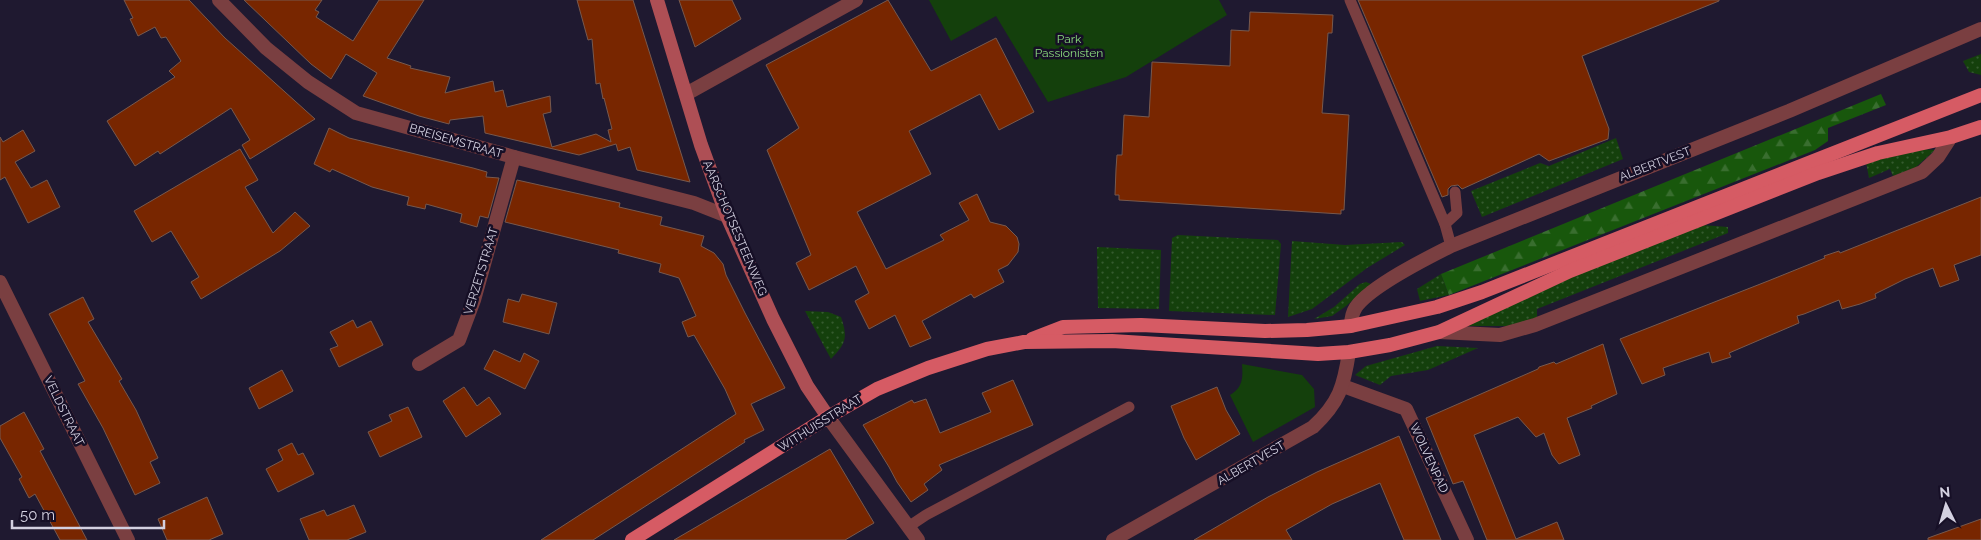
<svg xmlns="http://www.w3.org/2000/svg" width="1981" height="540" font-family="Raleway,sans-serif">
<defs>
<pattern id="grass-dots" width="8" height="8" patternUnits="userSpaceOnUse" patternTransform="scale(1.25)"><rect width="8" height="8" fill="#14400c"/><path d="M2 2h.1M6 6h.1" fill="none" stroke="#355b2f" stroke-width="1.8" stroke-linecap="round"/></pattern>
<pattern id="forest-firs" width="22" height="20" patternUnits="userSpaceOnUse" patternTransform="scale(1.25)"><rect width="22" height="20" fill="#18570c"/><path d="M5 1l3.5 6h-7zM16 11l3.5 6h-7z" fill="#396e2f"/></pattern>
</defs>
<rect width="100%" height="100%" fill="#1f1930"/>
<g fill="url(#grass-dots)">
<path d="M1981 54V75L1969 72 1963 61Z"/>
<path d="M1616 138 1623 159 1482 217 1471 191 1540 163 1549 166Z"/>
<path d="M1921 149 1935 150 1915 168 1893 176 1890 169 1869 178 1866 162Z"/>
<path d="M1702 225 1728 227V233L1537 309V318L1509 326H1467L1541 289Z"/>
<path d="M1178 235 1278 240 1281 244 1275 315 1169 311 1172 238Z"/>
<path d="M1292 241 1345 245 1402 242 1405 245 1367 268 1312 309 1288 317Z"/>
<path d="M1097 247 1161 250 1159 309 1098 308Z"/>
<path d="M1441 274 1449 295 1420 301 1417 289Z"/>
<path d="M1366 282 1371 284 1346 306 1332 316 1314 319 1334 307 1360 284Z"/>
<path d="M805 311 828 312 841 317C848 338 846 343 831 359Z"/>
<path d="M1437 346 1478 348 1428 370 1391 376 1380 385 1355 375 1366 366Z"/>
</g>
<path fill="url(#forest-firs)" d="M1881 94 1886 105 1828 128V141L1815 150 1449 295 1441 274Z"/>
<g fill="#14400c">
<path d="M929 0H1219L1227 15 1126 77 1048 102 996 16 951 41Z"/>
<path d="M1242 364 1302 375 1314 389 1315 407 1253 442 1230 395C1243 387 1243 378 1242 364Z"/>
</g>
<g fill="#782600" stroke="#77594e">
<path d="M124 0H189L225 38 315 119 250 159 242 145 250 140 231 108 160 154 158 151 135 166 107 121 175 77 169 71 181 61 166 37 161 38 155 27 138 36 130 19 133 18Z"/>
<path d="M244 0H322L315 10 319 12 316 17 353 41 379 0H424L387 58 411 66 410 68 450 77 445 93 493 81 495 92 503 90 507 107 550 96 551 112 543 114 552 147 596 134 611 142 608 130 612 129 604 98 603 99 600 83 596 84 592 39 588 40 577 0H633L690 182 637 170 630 147 618 151 616 144 579 155 485 133 483 116 450 120 449 124 419 116 363 96 377 73 346 54 331 79 311 64Z"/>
<path d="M679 0H732L741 19 695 47Z"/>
<path d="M888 0 931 71 996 38 1034 112 999 130 980 94 909 131 931 174 857 212 886 269 944 240 940 235 969 220 959 203 977 194 990 222 1006 226 1017 237 1019 244 1018 252 1008 265 998 270 1004 282 974 298 971 294 922 321 931 338 910 347 895 315 869 329 855 301 869 293 856 266 809 290 796 263 811 255 767 150 799 128 766 65Z"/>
<path d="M1358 0H1719V1L1582 56 1609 129 1608 139 1549 161 1539 154 1462 189 1458 185 1451 186 1448 189V195L1442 197Z"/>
<path d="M1250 12 1333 15 1332 33H1328L1322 113 1349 115 1344 210H1341V214L1119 200V195H1115L1116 169 1117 155H1122L1124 115 1149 117 1152 62 1230 66 1231 30 1249 31Z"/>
<path d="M329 128 349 138 473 168 487 172 486 177 499 178 488 218 480 216 477 227 460 222 462 214 426 204 425 209 407 205 409 197 372 187 332 169 330 172 314 164Z"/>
<path d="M23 130 35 151 15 162 31 188 47 180 60 207 28 223 5 177 0 180V137L3 142Z"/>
<path d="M240 149 258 180 245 187 273 233 295 212 310 226 280 251 201 299 191 282 199 277 171 231 152 242 134 211Z"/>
<path d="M517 180 620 203 619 207 662 217 660 225 704 236 701 246 714 253 723 264 726 275 745 313 785 388 751 404 764 430 744 440 745 442 593 540H541L736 414 725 389 694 335 688 337 682 322 696 316 679 278 659 272 661 264 618 253 619 250 505 222Z"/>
<path d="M1981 197V255L1954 265 1959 280 1940 287 1933 268 1905 279 1875 294 1876 298 1860 304 1842 309 1839 300 1804 314 1797 316 1799 323 1729 353 1731 357 1712 363 1709 352 1663 368 1665 375 1642 384 1620 339 1768 281 1825 258 1824 256 1839 251 1840 253Z"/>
<path d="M522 294 557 303 549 334 503 322 508 299 519 302Z"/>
<path d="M83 297 94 319 88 322 122 379 119 381 136 410 158 458 150 462 160 483 135 495 103 428 78 384 85 381 49 314Z"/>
<path d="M353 320 357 328 371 321 383 345 339 367 330 349 338 346 330 332Z"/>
<path d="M1603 344 1617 394 1591 406 1592 408 1567 418 1580 455 1559 464 1552 455 1544 433 1536 437 1518 417 1474 435 1516 539 1557 522 1564 540H1487L1463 481 1453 484 1426 418 1538 369 1539 367 1554 362 1556 364Z"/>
<path d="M494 350 520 362 524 353 539 361 525 389 484 369Z"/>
<path d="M282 370 293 391 259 409 249 388Z"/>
<path d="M1013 380 1033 425 939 465 942 470 924 484 928 490 911 502 897 482 889 467 863 425 912 400 914 403 926 399 940 433 991 412 982 393Z"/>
<path d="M464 387 477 406 489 397 501 414 466 437 443 401Z"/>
<path d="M1217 387 1226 410 1240 434 1196 460 1184 438 1171 406Z"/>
<path d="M408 407 422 437 380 457 368 432 392 421 389 415Z"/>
<path d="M24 412 44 449 40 451 87 540H60L35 494 29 498 19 479 22 477 0 438V426Z"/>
<path d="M1399 436 1441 540H1404L1380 483 1332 504 1286 530 1292 540H1194L1268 497 1317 472Z"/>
<path d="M292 443 298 455 303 453 314 474 278 492 266 469 283 460 278 450Z"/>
<path d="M830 449 874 523 845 540H674Z"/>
<path d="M207 497 223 534 209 540H167L158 519Z"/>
<path d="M354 505 366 532 347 540H309L300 519 324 510 327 516Z"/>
<path d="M1981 519V540H1928V538Z"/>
</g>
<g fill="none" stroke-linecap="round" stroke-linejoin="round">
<g stroke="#7a3f41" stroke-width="11">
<path d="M1350 0 1445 224 1451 246"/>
<path d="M1445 224 1457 213 1455 192"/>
<path d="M908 527 926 515 1129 407"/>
</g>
<g stroke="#7a3f41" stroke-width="14">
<path d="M219 0 266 48 308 82 356 113 514 157 694 203 727 216"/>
<path d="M686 94 856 0"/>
<path d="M0 282 128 540"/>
<path d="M1351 326C1351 319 1352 313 1356 307 1371 286 1427 258 1451 246L1789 111 1981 29"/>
<path d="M1439 332 1500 335 1535 325 1922 172 1938 157 1951 137"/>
<path d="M419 364 459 340 474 300 514 157"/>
<path d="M1343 386 1406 409 1467 540"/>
<path d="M828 417 918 540"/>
<path d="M1113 540 1313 427C1339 403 1344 386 1349 352"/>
</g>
<path stroke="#ae4f55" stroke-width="14" d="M657 0 701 145 727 216 773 319 807 386 828 417"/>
<g stroke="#d65b64" stroke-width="14">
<path d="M1032 339 1063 327 1141 325 1265 331 1307 330 1351 326 1437 307 1482 292 1981 95"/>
<path d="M632 540 828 417 877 389 928 368 987 349 1024 342 1112 341 1318 354 1349 352 1390 345 1439 332 1570 271 1818 173 1878 153 1951 137 1981 127"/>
</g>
</g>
<g text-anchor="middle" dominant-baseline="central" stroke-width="5" stroke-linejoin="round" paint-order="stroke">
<g font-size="12" fill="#8cdd7e" stroke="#160f26">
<text x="1069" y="39">Park<tspan x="1069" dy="14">Passionisten</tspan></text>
</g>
<g font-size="12" fill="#d3d0e0" stroke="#160f26">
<text transform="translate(456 141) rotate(16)">BREISEMSTRAAT</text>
<text transform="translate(1655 164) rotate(-21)">ALBERTVEST</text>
<text transform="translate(735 228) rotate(67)">AARSCHOTSESTEENWEG</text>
<text transform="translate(481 271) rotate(-73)">VERZETSTRAAT</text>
<text transform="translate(64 411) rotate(64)">VELDSTRAAT</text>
<text transform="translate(820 423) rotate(-32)">WITHUISSTRAAT</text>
<text transform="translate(1429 458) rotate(65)">WOLVENPAD</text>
<text transform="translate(1251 463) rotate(-30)">ALBERTVEST</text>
</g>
</g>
<g transform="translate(1946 505) rotate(355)" stroke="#160f26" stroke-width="4" paint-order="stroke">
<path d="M0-4L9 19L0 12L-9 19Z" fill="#d3d0e0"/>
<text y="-8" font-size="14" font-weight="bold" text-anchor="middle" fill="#d3d0e0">N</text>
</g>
<path d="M12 520v8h152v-8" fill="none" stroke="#d3d0e0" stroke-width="2.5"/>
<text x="20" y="520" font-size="15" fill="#d3d0e0" stroke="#160f26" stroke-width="4" paint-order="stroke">50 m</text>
</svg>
